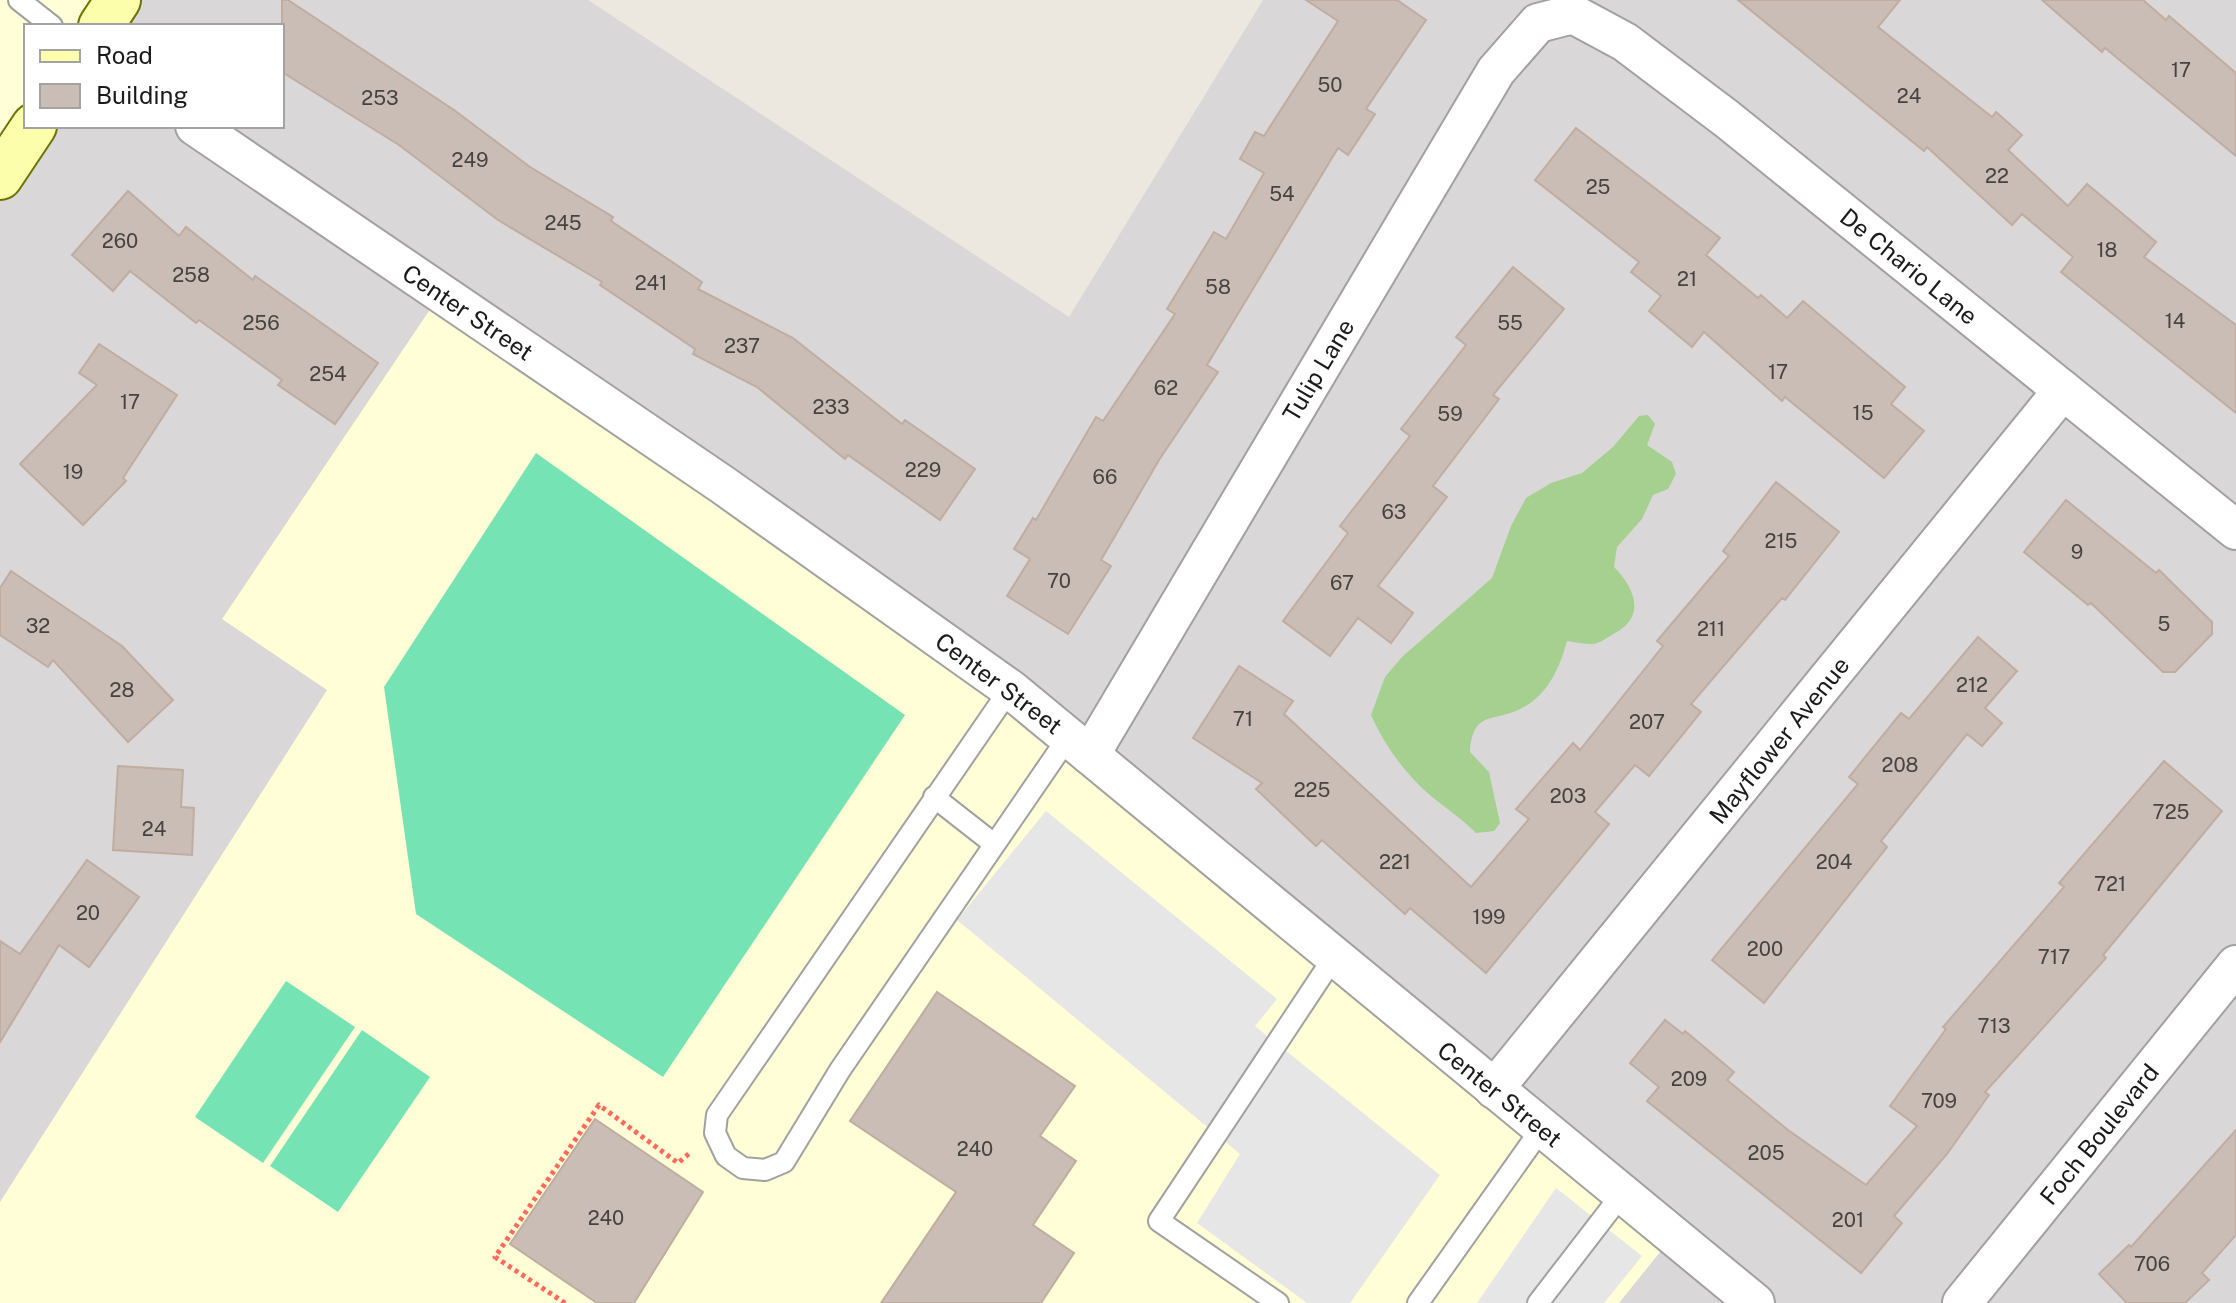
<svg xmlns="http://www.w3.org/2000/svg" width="2236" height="1303" font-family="'Public Sans',sans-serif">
<rect width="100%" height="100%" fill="#ede8df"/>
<path fill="#d9d7d7" d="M118 0H588L1069 317 1263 0H2236V1303H0V177L34 126H282V26H100Z"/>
<g fill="#fffed6">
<path d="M0 0H118L100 26H26V126L0 177Z"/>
<path d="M441 293 723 485 1673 1236 1619 1303H0V1202L327 690 222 619Z"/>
</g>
<path fill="#a5d090" d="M1648 415 1655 424 1647 445 1672 462 1676 474 1668 489 1653 495 1642 519 1617 547 1614 567C1634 587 1647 616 1615 633 1608 637 1600 643 1593 644 1584 644 1575 642 1567 641 1560 667 1548 695 1522 708 1494 723 1473 709 1470 752L1489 772 1500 823 1494 831 1476 833C1462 819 1447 809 1431 796 1405 774 1385 746 1371 715L1385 677 1402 657 1492 578 1511 526 1526 498 1551 483 1582 473 1613 447 1639 416Z"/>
<g fill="#76e3b5">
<path d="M536 453 905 715 663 1077 416 914 384 687Z"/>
<path d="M286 981 355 1027 263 1163 195 1117Z"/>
<path d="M362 1030 430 1077 338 1212 270 1166Z"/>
</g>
<g fill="#e6e6e6">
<path d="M1046 811 1277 999 1255 1026 1440 1175 1350 1303H1307L1197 1223 1240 1154 957 920Z"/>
<path d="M1556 1188 1642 1256 1604 1303H1477Z"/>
</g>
<g fill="#c9bdb5" stroke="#c0ada0" stroke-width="2">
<path d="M282 0H288L454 110 530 167 613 217 611 221 702 282 698 289 793 338 902 424 905 420 975 469 940 520 848 455 845 459 757 387 693 354 695 349 600 285 602 282 498 220 399 145 282 72Z"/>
<path d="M1306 0H1397L1426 20 1366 109 1375 114 1348 155 1338 148 1207 365 1218 372 1159 460 1101 560 1111 566 1068 634 1007 596 1030 559 1014 549 1033 518 1036 520 1096 417 1103 421 1175 314 1167 309 1214 232 1226 239 1264 173 1240 159 1255 132 1264 136 1338 21Z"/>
<path d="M1738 0H1900L1878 27 1992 117 1996 112 2022 135 2008 150 2068 206 2087 184 2156 242 2144 257 2236 325V413L2061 272 2073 257 2022 214 2012 225 1927 147 1924 151Z"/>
<path d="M2042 0H2143L2166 20 2169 16 2236 73V156L2105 48 2102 52Z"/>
<path d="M1576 128 1720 238 1706 255 1758 298 1761 295 1787 318 1803 301 1905 387 1891 404 1924 431 1884 478 1785 397 1782 401 1704 332 1692 347 1649 311 1661 296 1631 272 1639 262 1535 180Z"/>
<path d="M128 191 179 236 186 227 253 280 255 276 378 363 335 424 278 385 282 380 199 320 196 323 130 271 113 291 72 255Z"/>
<path d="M1513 267 1564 309 1493 395 1499 399 1433 486 1447 497 1378 586 1413 613 1391 643 1358 618 1330 656 1283 621 1348 533 1340 526 1410 436 1401 429 1466 345 1456 337Z"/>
<path d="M99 344 177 395 123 478 126 481 83 525 20 464 97 385 79 373Z"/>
<path d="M1776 482 1839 532 1785 600 1782 598 1691 704 1701 712 1649 776 1635 765 1595 812 1609 824 1486 973 1410 908 1405 914 1322 840 1316 846 1256 789 1262 783 1193 738 1239 666 1293 701 1284 714 1471 887 1529 819 1516 809 1573 743 1580 750 1663 646 1657 641 1729 556 1723 551Z"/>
<path d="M2066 500 2156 573 2159 570 2212 622V634L2175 672H2163L2091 603 2088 605 2024 552Z"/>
<path d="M11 571 122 646 173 700 128 742 53 660 48 667 0 635V588Z"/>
<path d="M1978 637 2017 671 1985 708 2002 723 1982 746 1967 734 1881 841 1887 847 1764 1003 1712 960 1858 784 1849 777 1901 713 1909 719Z"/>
<path d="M2164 761 2222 811 2103 955 2106 958 1985 1092 1989 1095 1947 1154 1894 1216 1902 1223 1861 1273 1647 1101 1659 1087 1630 1063 1665 1020 1683 1034 1685 1031 1734 1072 1727 1080 1788 1130 1866 1185 1917 1126 1890 1106 1946 1029 1943 1027 2064 887 2059 883Z"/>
<path d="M118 766 183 770 181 807 194 808 192 855 113 850Z"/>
<path d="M87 860 139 897 89 967 59 945 0 1042V941L20 954Z"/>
<path d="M937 992 1075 1086 1040 1136 1076 1161 1033 1225 1074 1253 1041 1303H881L956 1192 850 1121Z"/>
<path d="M595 1119 703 1192 634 1303H597L510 1244Z"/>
<path d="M2236 1130V1235L2202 1273 2209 1280 2185 1303H2127L2099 1274 2129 1245 2131 1247Z"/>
</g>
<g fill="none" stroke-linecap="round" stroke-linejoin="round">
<defs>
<g id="lane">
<path d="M19 0 52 26"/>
<path d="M1010 689 717 1115 715 1133 726 1156 743 1168 765 1170 784 1162 840 1070 1069 736"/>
<path d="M934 797 994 844"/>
<path d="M1278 1303 1159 1221 1334 957"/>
<path d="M1418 1303 1542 1128"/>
<path d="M1538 1303 1622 1194"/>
</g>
<g id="street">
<path d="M195 126 723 485 1010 689 1755 1303"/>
<path d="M1090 755 1496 71 1538 23 1573 14 1625 42 1727 119 2236 530"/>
<path d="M1494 1089 2063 390"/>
<path d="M1962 1303 2236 965"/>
</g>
<g id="secondary">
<path d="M101 26 118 0"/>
<path d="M0 177 34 126"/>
</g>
</defs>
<use href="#lane" stroke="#a1a1a1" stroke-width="24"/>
<use href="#street" stroke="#a1a1a1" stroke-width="42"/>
<use href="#secondary" stroke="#6b7300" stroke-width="48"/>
<path stroke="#ff695e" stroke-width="5" stroke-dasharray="4 4" stroke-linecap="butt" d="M565 1303 495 1257 599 1105 678 1163 691 1152"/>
<use href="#lane" stroke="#fff" stroke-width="20"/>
<use href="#street" stroke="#fff" stroke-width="38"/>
<use href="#secondary" stroke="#fcfeac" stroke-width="44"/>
</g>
<g text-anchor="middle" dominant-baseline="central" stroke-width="6" stroke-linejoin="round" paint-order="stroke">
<g font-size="20" fill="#464341">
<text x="2181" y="70">17</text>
<text x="1330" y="85">50</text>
<text x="1909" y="96">24</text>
<text x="380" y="98">253</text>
<text x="470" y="160">249</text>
<text x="1997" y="176">22</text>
<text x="1598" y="187">25</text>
<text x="1282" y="194">54</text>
<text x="563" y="223">245</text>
<text x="120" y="241">260</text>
<text x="2107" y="250">18</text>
<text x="191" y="275">258</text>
<text x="1687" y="279">21</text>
<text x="651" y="283">241</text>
<text x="1218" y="287">58</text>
<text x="2175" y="321">14</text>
<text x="261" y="323">256</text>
<text x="1510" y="323">55</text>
<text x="742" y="346">237</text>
<text x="1778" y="372">17</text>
<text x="328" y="374">254</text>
<text x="1166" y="388">62</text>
<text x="130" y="402">17</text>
<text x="831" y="407">233</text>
<text x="1863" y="413">15</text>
<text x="1450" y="414">59</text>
<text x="923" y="470">229</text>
<text x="73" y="472">19</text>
<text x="1105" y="477">66</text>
<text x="1394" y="512">63</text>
<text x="1781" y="541">215</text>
<text x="2077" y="552">9</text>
<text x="1059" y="581">70</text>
<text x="1342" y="583">67</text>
<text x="2164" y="624">5</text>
<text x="38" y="626">32</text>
<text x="1711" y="629">211</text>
<text x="1972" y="685">212</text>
<text x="122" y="690">28</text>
<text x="1243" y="719">71</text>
<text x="1647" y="722">207</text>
<text x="1900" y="765">208</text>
<text x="1312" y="790">225</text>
<text x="1568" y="796">203</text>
<text x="2171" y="812">725</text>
<text x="154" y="829">24</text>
<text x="1395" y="862">221</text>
<text x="1834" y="862">204</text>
<text x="2110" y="884">721</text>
<text x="88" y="913">20</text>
<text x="1489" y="917">199</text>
<text x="1765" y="949">200</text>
<text x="2054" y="957">717</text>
<text x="1994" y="1026">713</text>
<text x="1689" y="1079">209</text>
<text x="1939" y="1101">709</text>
<text x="975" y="1149">240</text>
<text x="1766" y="1153">205</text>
<text x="606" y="1218">240</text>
<text x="1848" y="1220">201</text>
<text x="2152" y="1264">706</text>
</g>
<g font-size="24" fill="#1a1a1a" stroke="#fff">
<text transform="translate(1909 266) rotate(39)">De Chario Lane</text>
<text transform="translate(468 312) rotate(34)">Center Street</text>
<text transform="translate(1318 370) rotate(-59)">Tulip Lane</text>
<text transform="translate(999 683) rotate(37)">Center Street</text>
<text transform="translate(1779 740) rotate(-51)">Mayflower Avenue</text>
<text transform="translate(1500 1094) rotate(39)">Center Street</text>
<text transform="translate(2099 1134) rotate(-51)">Foch Boulevard</text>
</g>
</g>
<rect x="24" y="24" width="260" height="104" fill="#ffffff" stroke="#a3a3a3" stroke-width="2"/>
<rect x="40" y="50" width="40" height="12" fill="#fcfeac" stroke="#a3a3a3" stroke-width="2"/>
<text x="96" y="64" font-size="24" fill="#1a1a1a">Road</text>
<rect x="40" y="84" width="40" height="24" fill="#c9bdb5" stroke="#a3a3a3" stroke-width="2"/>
<text x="96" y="104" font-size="24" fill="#1a1a1a">Building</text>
</svg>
